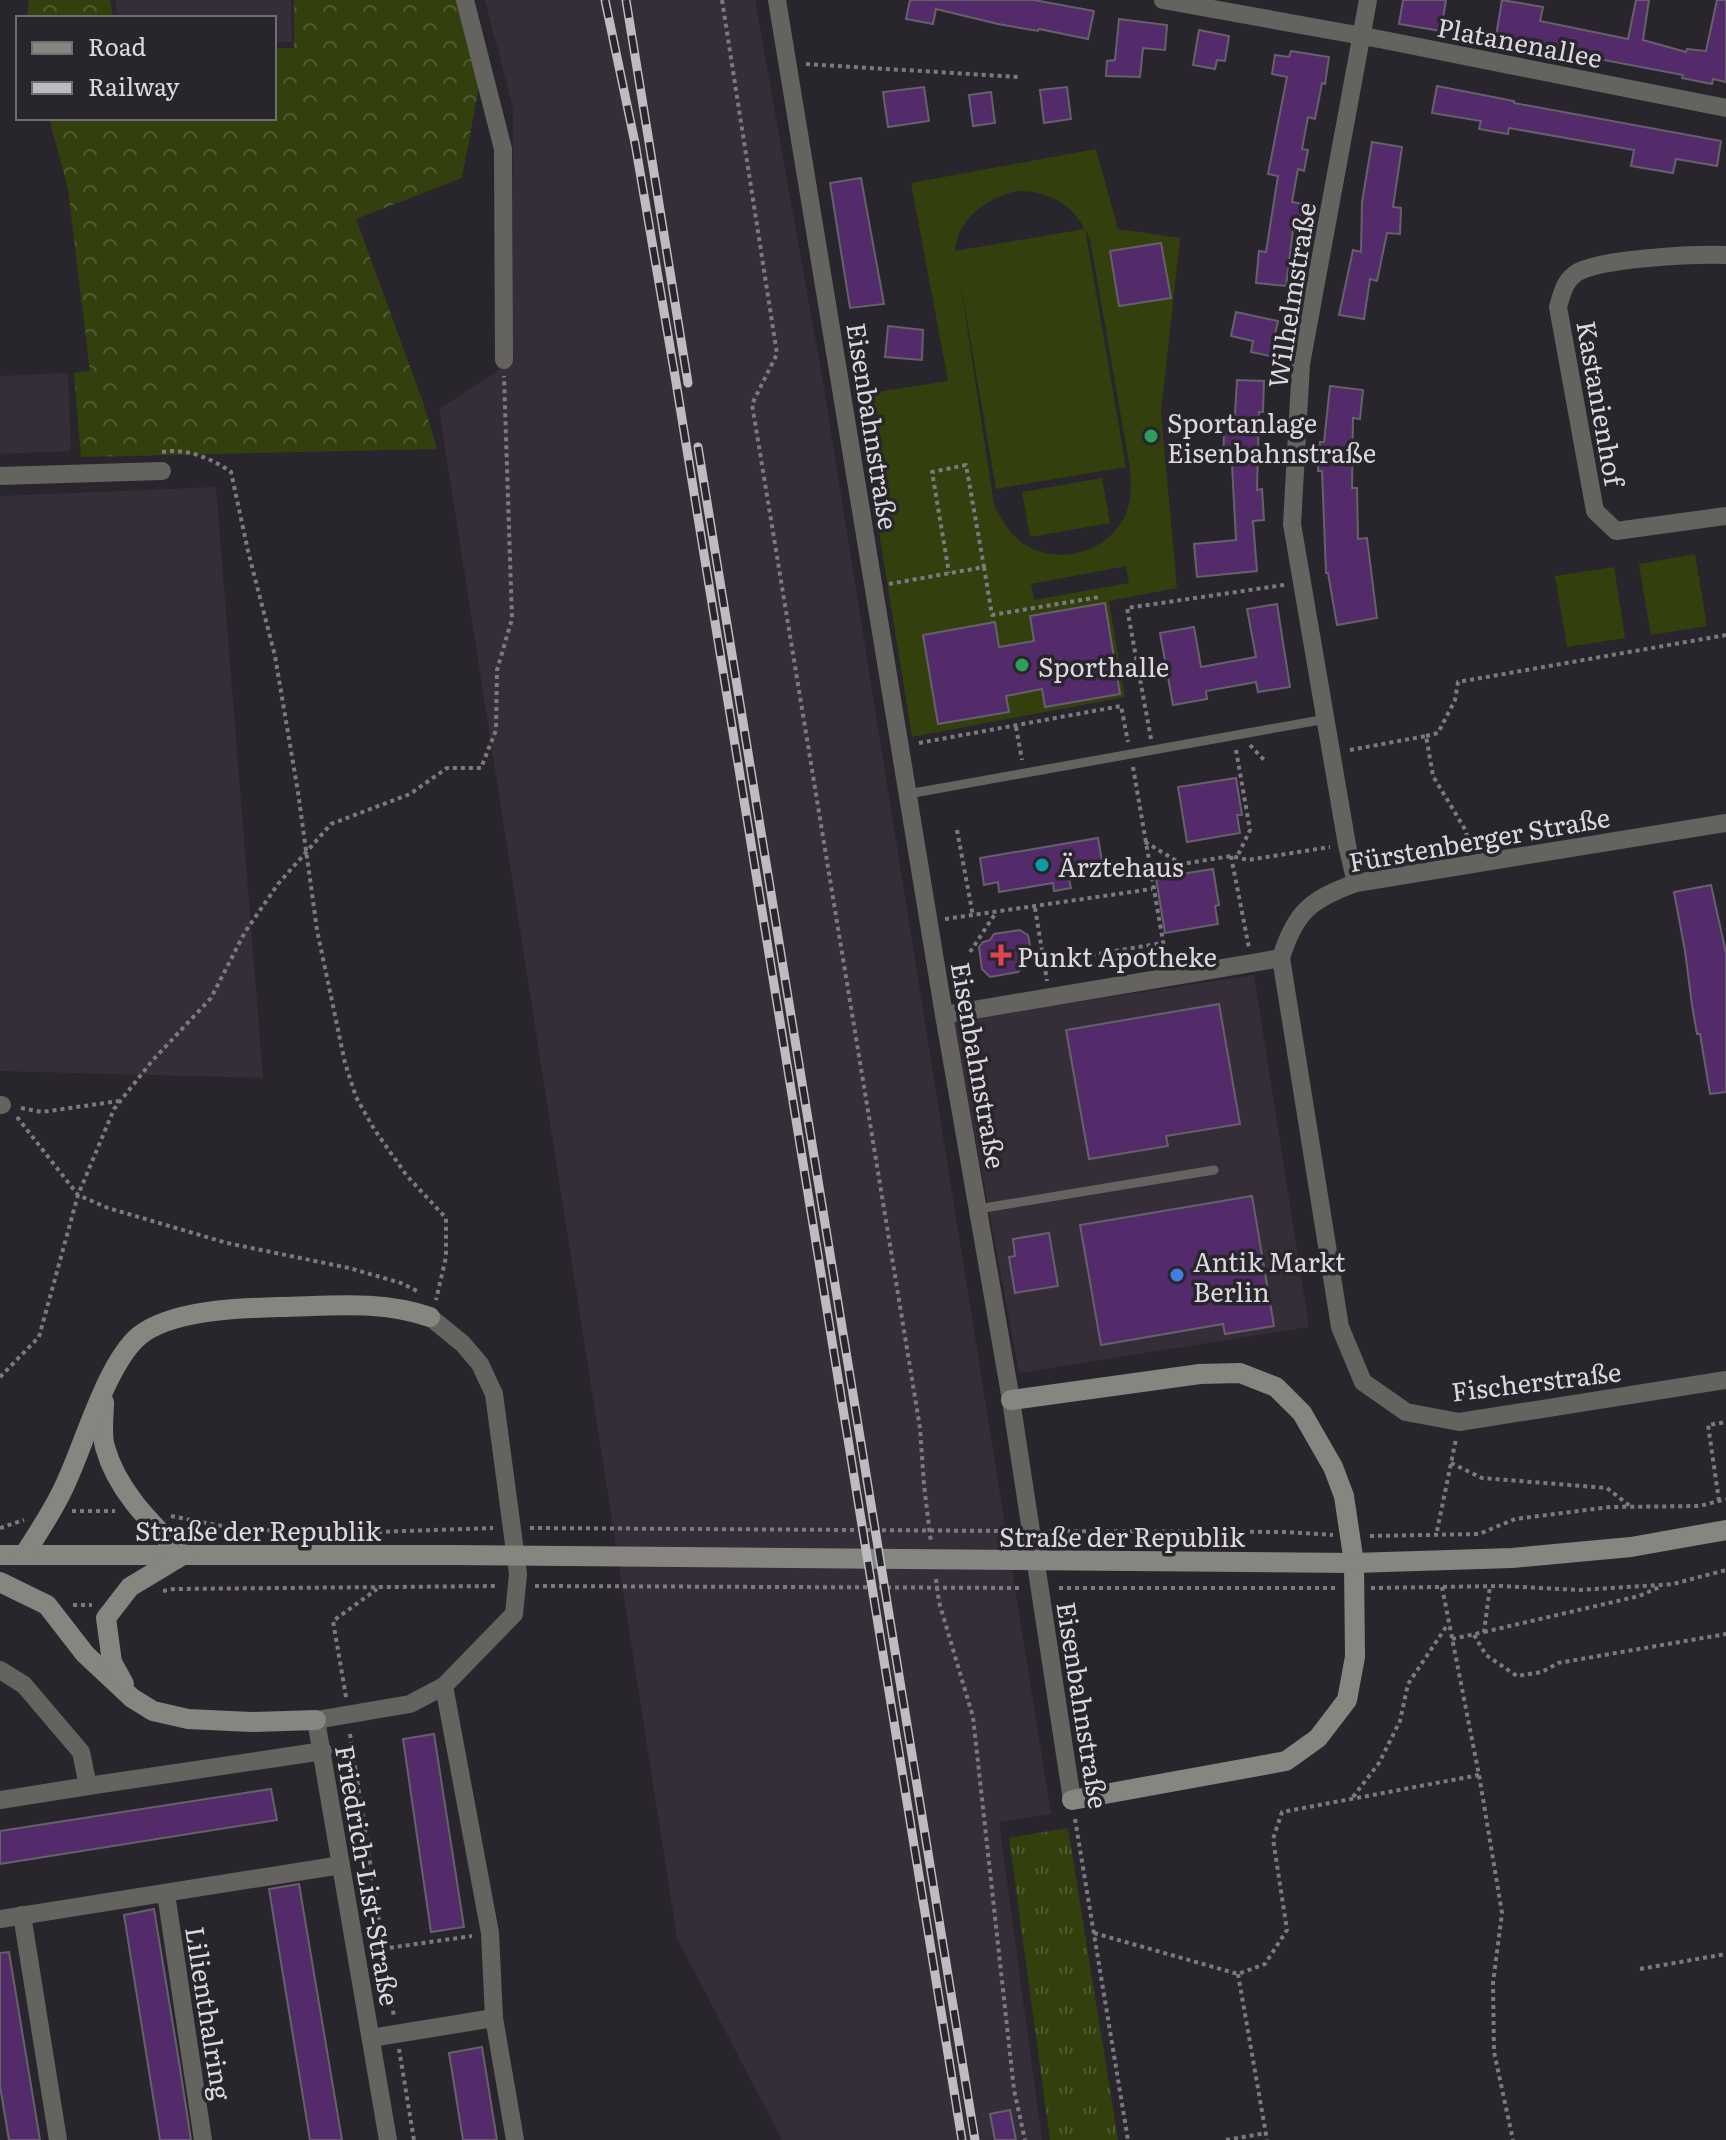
<svg xmlns="http://www.w3.org/2000/svg" width="1726" height="2140" font-family="Literata,serif">
<defs>
<pattern id="grass-tufts" width="24" height="20" patternUnits="userSpaceOnUse" patternTransform="scale(2)"><rect width="24" height="20" fill="#33400d"/><path d="M3 7l-1-3M5 7V3M7 7l1-3M15 17l-1-3M17 17v-4M19 17l1-3" fill="none" stroke="#505b30"/></pattern>
<pattern id="forest-crowns" width="20" height="18" patternUnits="userSpaceOnUse" patternTransform="scale(2)"><rect width="20" height="18" fill="#33400d"/><path d="M2 6a3 3 0 1 1 6 0M12 15a3 3 0 1 1 6 0" fill="none" stroke="#505b30"/></pattern>
</defs>
<rect width="100%" height="100%" fill="#29252c"/>
<g fill="#352e39">
<path d="M115 0H291L292 42H274V18H118Z"/>
<path d="M485 0H755L823 382 1051 1814 999 1822 1042 2140H782L677 1938 439 409 513 361V109Z"/>
<path d="M68 373 71 451 0 454V376Z"/>
<path d="M216 487 263 1078 0 1071V496Z"/>
<path d="M1254 975 1309 1327 1019 1373 954 1021Z"/>
</g>
<path fill="url(#grass-tufts)" d="M1068 1828 1118 2140H1050L1009 1838Z"/>
<g fill="url(#forest-crowns)">
<path d="M29 0H110L113 18H27Z"/>
<path d="M294 0H457L479 86 462 178 356 219 424 405 437 449 81 457 74 373 90 371 68 189 49 118H274V48H294Z"/>
</g>
<g fill="#33400d" fill-rule="evenodd">
<path d="M1096 149 1118 229 1180 238 1161 413 1177 588 1109 601 1125 697 912 737 857 395 948 381 911 183ZM1016 191C1052 190 1076 207 1090 239L1130 468C1131 483 1132 497 1127 511 1113 549 1064 566 1029 547 1012 538 1002 521 994 505L959 274 996 489 1126 467 1085 229 955 251C958 218 986 199 1016 191ZM1161 243 1171 297 1119 306 1110 251ZM1126 566 1129 583 1034 600 1031 584Z"/>
<path d="M1102 478 1110 523 1030 537 1022 492Z"/>
<path d="M1695 554 1707 626 1651 635 1639 564Z"/>
<path d="M1614 567 1625 638 1567 647 1555 576Z"/>
</g>
<g fill="#542b6a" stroke="#656168" stroke-width="2">
<path d="M910 0H1034L1094 11 1088 39 1039 29 1038 31 998 24 936 9 933 24 906 19Z"/>
<path d="M1403 0H1446L1441 31 1399 24Z"/>
<path d="M1502 0 1543 7 1540 21 1628 39 1636 0H1649L1643 40 1686 52 1687 49 1706 51 1717 0H1726V82L1713 79 1712 84 1682 78 1683 75 1536 47 1535 49 1495 42Z"/>
<path d="M1119 19 1167 25 1165 50 1143 48 1140 77 1106 76 1107 61 1115 60Z"/>
<path d="M1199 30 1229 36 1225 61 1217 60 1215 69 1193 65Z"/>
<path d="M1291 51 1329 57 1325 84 1322 83 1315 119 1308 117 1302 149 1308 150 1304 171 1298 169 1292 202 1303 204 1297 231 1293 230 1286 286 1256 283 1259 251 1266 252 1278 176 1268 174 1287 77 1272 74 1275 55 1289 57Z"/>
<path d="M1437 86 1514 101V103L1721 141 1717 166 1676 159 1673 173 1631 166 1634 150 1509 128 1508 134 1479 129 1481 121 1432 113Z"/>
<path d="M924 87 929 121 888 127 883 92Z"/>
<path d="M1067 87 1071 119 1044 123 1040 90Z"/>
<path d="M991 92 995 123 973 126 969 95Z"/>
<path d="M1372 142 1402 147 1393 207 1401 208 1400 234 1387 233 1377 281 1370 279 1364 319 1339 315 1353 250 1361 252 1362 202Z"/>
<path d="M861 178 884 304 850 308 830 183Z"/>
<path d="M1161 243 1171 298 1119 306 1110 251Z"/>
<path d="M1236 312 1278 321 1270 356 1251 352 1253 341 1231 336Z"/>
<path d="M888 326 923 330 922 360 885 357Z"/>
<path d="M1237 380 1264 381 1263 412H1259L1257 490 1262 489 1264 520 1253 521 1257 571 1197 577 1194 544 1236 540 1232 465H1223L1224 431 1234 432Z"/>
<path d="M1330 386 1363 390 1360 419 1353 418 1352 488H1357L1358 539 1367 538 1377 618 1337 625 1328 573H1326L1322 471H1318L1320 442H1324Z"/>
<path d="M1105 603 1120 694 1045 707 1042 689 1006 696 1009 712 938 724 923 635 995 622 999 647 1034 641 1030 616Z"/>
<path d="M1277 604 1290 687 1258 692 1256 682 1206 691 1207 699 1173 705 1160 633 1194 627 1201 667 1256 657 1247 609Z"/>
<path d="M1236 778 1242 815H1237L1240 833 1187 842 1178 787Z"/>
<path d="M1098 838 1104 873 1069 879 1071 888 1054 891 1053 883 999 892 998 882 984 885 980 858Z"/>
<path d="M1213 869 1219 905 1215 906 1218 924 1165 933 1156 878Z"/>
<path d="M1711 885 1726 953V1092L1710 1094 1700 1034H1697L1692 1005 1685 951 1674 892Z"/>
<path d="M1020 930 1028 935 1030 946 1025 951 1027 963 1018 972 990 977 982 969 979 947 983 942 990 940 994 934Z"/>
<path d="M1219 1004 1240 1124 1166 1136 1168 1146 1089 1159 1066 1030Z"/>
<path d="M1252 1196 1274 1326 1225 1334 1223 1324 1101 1345 1080 1225Z"/>
<path d="M1049 1233 1058 1286 1015 1293 1009 1257 1015 1256 1013 1239Z"/>
<path d="M434 1734 464 1927 431 1932 403 1739Z"/>
<path d="M271 1789 277 1820 0 1864V1831Z"/>
<path d="M299 1884 342 2140H310L269 1889Z"/>
<path d="M154 1909 180 2068 191 2140H160L124 1915Z"/>
<path d="M9 1952 40 2140H9L0 2086V1953Z"/>
<path d="M482 2047 497 2140H463L449 2053Z"/>
<path d="M1010 2110 1016 2140H995L990 2114Z"/>
</g>
<g fill="none" stroke-linecap="round" stroke-linejoin="round">
<g stroke="#7c797f" stroke-width="4" stroke-dasharray="4 4" stroke-linecap="butt">
<path d="M722 0 777 354 752 404 920 1428 924 1485 931 1543"/>
<path d="M806 64 1018 77"/>
<path d="M162 452C187 448 211 458 231 472L248 551 275 656 298 792 317 930 345 1063 356 1097 374 1129 407 1176 446 1218V1257L436 1300"/>
<path d="M984 567 992 615 1099 597"/>
<path d="M889 584 984 567 966 465 932 472 949 573"/>
<path d="M1016 727 1022 760"/>
<path d="M1426 736 1438 733 1455 700 1458 682 1726 635"/>
<path d="M1151 739 1127 608 1284 585"/>
<path d="M919 743 1121 706 1128 742"/>
<path d="M1250 745 1264 760"/>
<path d="M1236 750 1250 830 1237 857"/>
<path d="M1350 750 1426 736 1433 776 1466 831 1469 848"/>
<path d="M1133 767 1166 959"/>
<path d="M957 830 973 916"/>
<path d="M1145 842 1182 864 1231 856 1248 860 1330 847"/>
<path d="M1231 856 1249 948"/>
<path d="M1035 908 1047 981"/>
<path d="M945 919 1152 889"/>
<path d="M970 952 995 914"/>
<path d="M1044 963 1162 943"/>
<path d="M21 1108 42 1112 119 1101"/>
<path d="M17 1117 78 1195 108 1208 227 1243 349 1268 401 1283 419 1292"/>
<path d="M0 1377 39 1337 78 1195 114 1109 152 1061 211 998 245 932 278 884 331 824 410 794 447 768H481L496 730 497 670 512 619 504 376"/>
<path d="M1451 1463 1482 1478 1607 1488 1630 1506"/>
<path d="M1719 1501 1708 1425 1726 1422"/>
<path d="M72 1511H115"/>
<path d="M171 1516 237 1529 333 1533"/>
<path d="M0 1528 24 1520"/>
<path d="M530 1528 1013 1531"/>
<path d="M1050 1531 1288 1532 1333 1535"/>
<path d="M1437 1531 1456 1439"/>
<path d="M346 1533 493 1528"/>
<path d="M1370 1536 1479 1534 1515 1519 1611 1507 1700 1506 1726 1499"/>
<path d="M936 1579 939 1602 973 1717 1014 2090 1025 2140"/>
<path d="M535 1586 1022 1588"/>
<path d="M1442 1587 1479 1775 1502 1913 1493 1983 1494 2052 1513 2140"/>
<path d="M1059 1588H1338"/>
<path d="M1371 1588 1501 1586 1580 1590 1673 1584 1726 1570"/>
<path d="M163 1591 174 1589 498 1586"/>
<path d="M73 1605H92"/>
<path d="M1484 1632 1639 1596 1660 1587"/>
<path d="M1474 1635 1486 1655 1517 1676 1542 1672 1558 1663 1726 1634"/>
<path d="M1452 1639 1484 1632 1490 1586"/>
<path d="M346 1697 333 1621 377 1589"/>
<path d="M350 1734 394 2017"/>
<path d="M1353 1797 1379 1763 1400 1721 1408 1684 1448 1624"/>
<path d="M1075 1819 1128 2140"/>
<path d="M1094 1933 1238 1974 1265 1964 1287 1930 1273 1839 1282 1812 1479 1775"/>
<path d="M374 1950 472 1936"/>
<path d="M1640 1969 1726 1954"/>
<path d="M1238 1974 1267 2140"/>
<path d="M399 2049 414 2140"/>
<path d="M1226 2140 1266 2133"/>
</g>
<g stroke="#656360" stroke-width="9">
<path d="M908 794 1326 719"/>
<path d="M978 1209 1214 1170"/>
</g>
<g stroke="#656360" stroke-width="18">
<path d="M465 0 503 149 504 360"/>
<path d="M777 0 944 1015 1011 1400 1072 1800"/>
<path d="M1163 0 1379 39 1726 108"/>
<path d="M1726 255C1697 254 1597 258 1575 274 1564 282 1562 294 1558 307L1595 511 1616 531 1726 516"/>
<path d="M0 476 162 471"/>
<path d="M1356 883 1347 845 1292 524 1301 364 1368 0"/>
<path d="M1281 958 1340 1327 1363 1382 1406 1412 1459 1422 1726 1380"/>
<path d="M944 1015 1281 958C1295 912 1311 899 1356 883L1726 823"/>
<path d="M0 1105H2"/>
<path d="M0 1670 24 1685 81 1752 88 1786 0 1800"/>
<path d="M444 1686 490 1933 494 2018 515 2140"/>
<path d="M88 1786 323 1751"/>
<path d="M166 1894 203 2140"/>
<path d="M22 1915 58 2140"/>
<path d="M0 1919 341 1865"/>
<path d="M371 2038 494 2018"/>
<path d="M388 2140 316 1720 410 1704 444 1686 514 1614 518 1574 494 1394 480 1364 463 1344 430 1317"/>
</g>
<g stroke="#878580" stroke-width="20">
<path d="M1011 1400 1200 1374 1240 1373 1276 1387 1302 1413 1333 1467 1344 1496 1354 1563 1355 1657 1347 1700 1318 1738 1286 1761 1072 1800"/>
<path d="M104 1402C104 1416 101 1434 105 1447 117 1491 151 1523 183 1555"/>
<path d="M0 1555H450L1354 1563 1512 1558 1631 1547 1726 1530"/>
<path d="M24 1555C38 1533 53 1511 64 1487 84 1446 106 1364 139 1336 171 1310 239 1308 279 1307 331 1306 381 1300 430 1317"/>
<path d="M0 1582 47 1605 85 1654 132 1698 153 1711 188 1719 251 1722 316 1720"/>
<path d="M124 1684 112 1662 106 1618 130 1587 183 1555"/>
</g>
<defs>
<g id="rail">
<path d="M605 0 635 143 675 376 962 2140"/>
<path d="M626 0 688 383"/>
<path d="M698 447 975 2140"/>
</g>
</defs>
<use href="#rail" stroke="#bebcc0" stroke-width="9"/>
<use href="#rail" stroke="#29252c" stroke-width="6" stroke-dasharray="18" stroke-linecap="butt"/>
</g>
<g fill="#2e9e5b" stroke="#29252c" stroke-width="3">
<circle cx="1151" cy="436" r="8"/>
<circle cx="1022" cy="665" r="8"/>
</g>
<circle fill="#0f9aa8" stroke="#29252c" stroke-width="3" cx="1042" cy="865" r="8"/>
<path fill="#e0444e" stroke="#29252c" stroke-width="3" d="M997 943h8v8h8v8h-8v8h-8v-8h-8v-8h8z"/>
<circle fill="#3f7fe0" stroke="#29252c" stroke-width="3" cx="1177" cy="1275" r="8"/>
<g text-anchor="middle" dominant-baseline="central" stroke-width="7" stroke-linejoin="round" paint-order="stroke">
<g font-size="26" fill="#dbd9dd" stroke="#29252c">
<text transform="translate(1520 41) rotate(11)">Platanenallee</text>
<text transform="translate(1290 295) rotate(-81)">Wilhelmstraße</text>
<text transform="translate(1602 403) rotate(80)">Kastanienhof</text>
<text transform="translate(874 426) rotate(81)">Eisenbahnstraße</text>
<text transform="translate(1479 838) rotate(-10)">Fürstenberger Straße</text>
<text transform="translate(980 1065) rotate(80)">Eisenbahnstraße</text>
<text transform="translate(1536 1380) rotate(-7)">Fischerstraße</text>
<text x="258" y="1529">Straße der Republik</text>
<text x="1122" y="1535">Straße der Republik</text>
<text transform="translate(1084 1705) rotate(81)">Eisenbahnstraße</text>
<text transform="translate(369 1875) rotate(80)">Friedrich-List-Straße</text>
<text transform="translate(210 2013) rotate(81)">Lilienthalring</text>
</g>
<g font-size="26" fill="#dbd9dd" stroke="#29252c" text-anchor="start">
<text x="1167" y="421">Sportanlage<tspan x="1167" dy="30">Eisenbahnstraße</tspan></text>
<text x="1038" y="665">Sporthalle</text>
<text x="1058" y="865">Ärztehaus</text>
<text x="1017" y="955">Punkt Apotheke</text>
<text x="1193" y="1260">Antik Markt<tspan x="1193" dy="30">Berlin</tspan></text>
</g>
</g>
<rect x="16" y="16" width="260" height="104" fill="#29252c" stroke="#706d73" stroke-width="2"/>
<rect x="32" y="42" width="40" height="12" fill="#878580" stroke="#706d73" stroke-width="2"/>
<text x="88" y="56" font-size="24" fill="#dbd9dd">Road</text>
<rect x="32" y="82" width="40" height="12" fill="#bebcc0" stroke="#706d73" stroke-width="2"/>
<text x="88" y="96" font-size="24" fill="#dbd9dd">Railway</text>
</svg>
